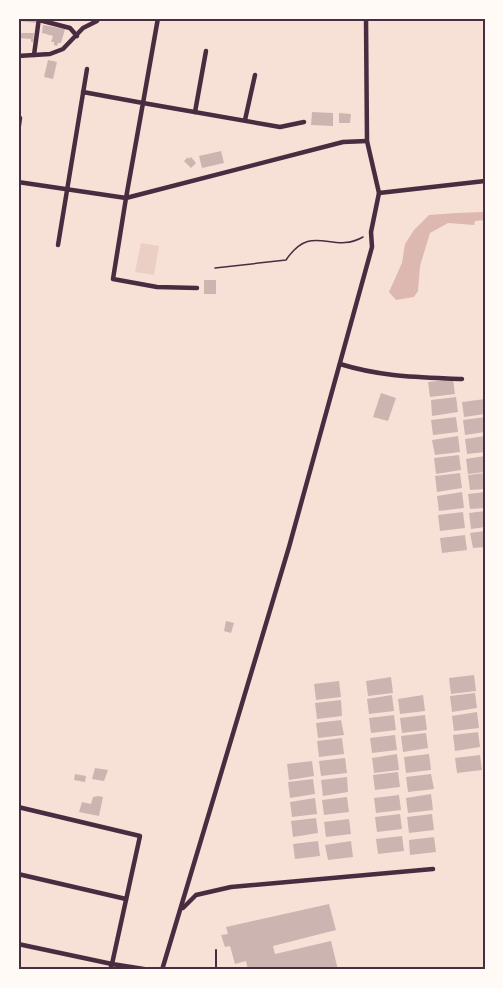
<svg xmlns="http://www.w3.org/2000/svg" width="503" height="988" font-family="'Roboto Condensed',sans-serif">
<rect width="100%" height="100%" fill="#f7e1d7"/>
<path fill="#ebcfc5" d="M141 243 159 246 154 275 135 272Z"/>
<path fill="#dcb8b0" d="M456 213 484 212 485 220 475 221 474 225 448 223 430 233 420 266 418 291 414 297 396 300 389 292 402 263 405 244 414 230 429 215Z"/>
<g fill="#ccb4b1">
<path d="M20 18H36V23L19 21Z"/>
<path d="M43 25 65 29 61 43H58L57 46 54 45V42H51L53 36 42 33Z"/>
<path d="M20 33H34L33 42H31V39L19 38Z"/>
<path d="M48 60 57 62 53 79 44 77Z"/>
<path d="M312 112 333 113V126L311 125Z"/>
<path d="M339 113 351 114 350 123H339Z"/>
<path d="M221 151 224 163 202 168 199 156Z"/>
<path d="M188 157 189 159 191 157 196 163 191 168 184 161Z"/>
<rect x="204" y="280" width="12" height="14"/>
<path d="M453 379 455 394 430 397 428 382Z"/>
<path d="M381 393 396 398 388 421 373 417Z"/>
<path d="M456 397 458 412 432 416 431 400Z"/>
<path d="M485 399V414L464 417 462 402Z"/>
<path d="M456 417 458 432 433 435 431 420Z"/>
<path d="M485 417V432L465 435 463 420Z"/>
<path d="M458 436 460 452 435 455 432 440Z"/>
<path d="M485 436V452L467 454 465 439Z"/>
<path d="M459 455 461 470 436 474 434 458Z"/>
<path d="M485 456V472L468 474 466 459Z"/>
<path d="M460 473 462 488 437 492 435 476Z"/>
<path d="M485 473V489L470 490 468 475Z"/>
<path d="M462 492 464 508 439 511 437 496Z"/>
<path d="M485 492V508L470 509 468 494Z"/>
<path d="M485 511V527L471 529 469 513Z"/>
<path d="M463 512 465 528 440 531 438 515Z"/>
<path d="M485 531V547L473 548 470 533Z"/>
<path d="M465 535 467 550 442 553 440 538Z"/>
<path d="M226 621 234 623 231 633 224 631Z"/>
<path d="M474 675 476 691 451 694 449 678Z"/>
<path d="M391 677 393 693 368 696 366 681Z"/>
<path d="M339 681 341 697 316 700 314 684Z"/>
<path d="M475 693 477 708 452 712 450 696Z"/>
<path d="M392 695 394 711 369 714 367 699Z"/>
<path d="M423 695 425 711 400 714 398 699Z"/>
<path d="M341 700 342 716 317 719 315 703Z"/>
<path d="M477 712 479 728 454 731 452 716Z"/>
<path d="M394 715 396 730 371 733 369 718Z"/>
<path d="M425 715 427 730 402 733 400 718Z"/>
<path d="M341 720 344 735 318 738 316 723Z"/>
<path d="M478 732 480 747 455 751 453 735Z"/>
<path d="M426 733 428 748 403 752 401 736Z"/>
<path d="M395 735 397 750 372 753 370 738Z"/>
<path d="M342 738 344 754 319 757 317 741Z"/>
<path d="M397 754 399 770 374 773 372 758Z"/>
<path d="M429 754 431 770 406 773 404 757Z"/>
<path d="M480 755 482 770 457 773 455 758Z"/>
<path d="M345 758 347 773 321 776 319 761Z"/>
<path d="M312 761 314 776 289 780 287 764Z"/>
<path d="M95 768 108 770 104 781 92 779Z"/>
<path d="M398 772 400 787 375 790 373 775Z"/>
<path d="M75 774 86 776 85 782 74 780Z"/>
<path d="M431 774 434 789 408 792 406 777Z"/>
<path d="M347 777 348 792 323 796 321 780Z"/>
<path d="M313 779 315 794 290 798 288 782Z"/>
<path d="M431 794 433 810 408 813 406 798Z"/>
<path d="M399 795 401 810 376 813 374 798Z"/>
<path d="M98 796 103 797 99 816 79 812 82 802 91 804 93 797Z"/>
<path d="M347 797 349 812 324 815 322 800Z"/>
<path d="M315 798 317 814 292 817 290 802Z"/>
<path d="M400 814 402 829 377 832 375 817Z"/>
<path d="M432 814 434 830 409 833 407 817Z"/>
<path d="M316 818 318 833 293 837 291 821Z"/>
<path d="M349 819 351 834 326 837 324 822Z"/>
<path d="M402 836 404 851 378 854 376 839Z"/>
<path d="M434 837 436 852 410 855 409 840Z"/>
<path d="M318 841 320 856 295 859 293 844Z"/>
<path d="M351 841 353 857 328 860 325 845Z"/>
<path d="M329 904 336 930 273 946 275 954 331 941 338 970H248L246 961 235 964 230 946 225 947 221 935 228 934 226 927Z"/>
</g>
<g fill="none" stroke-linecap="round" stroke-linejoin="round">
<path stroke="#4a2c40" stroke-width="1.5" d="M215 268 286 260C312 221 332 255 363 237"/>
<path stroke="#4a2c40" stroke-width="2" d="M216 970V950"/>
<g stroke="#4a2c40" stroke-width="4.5">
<path d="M158 18 143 103 280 127 304 122"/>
<path d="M39 20 70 28 77 36"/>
<path d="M34 55 39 18"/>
<path d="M18 56 50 54 63 49 83 28 97 21 98 18"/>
<path d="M195 112 206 51"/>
<path d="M245 120 255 75"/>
<path d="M18 132 20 118"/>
<path d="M18 182 126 198 143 103 83 92"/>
<path d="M379 193 485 181"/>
<path d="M58 245 87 69"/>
<path d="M197 288 157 287 113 279 126 198 343 142 367 141"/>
<path d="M340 364C382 377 417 377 462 379"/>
<path d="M18 807 140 836 112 964 150 970"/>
<path d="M18 874 126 899"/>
<path d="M183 908 196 895 231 887 433 869"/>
<path d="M18 944 112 964 110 970"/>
<path d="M162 970 289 547 372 247 371 232 379 193 367 141 366 18"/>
</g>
</g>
<rect width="503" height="988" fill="none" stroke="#fffaf5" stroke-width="39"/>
<rect x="20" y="20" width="464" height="948" fill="none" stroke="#4a2c40" stroke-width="2"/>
</svg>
